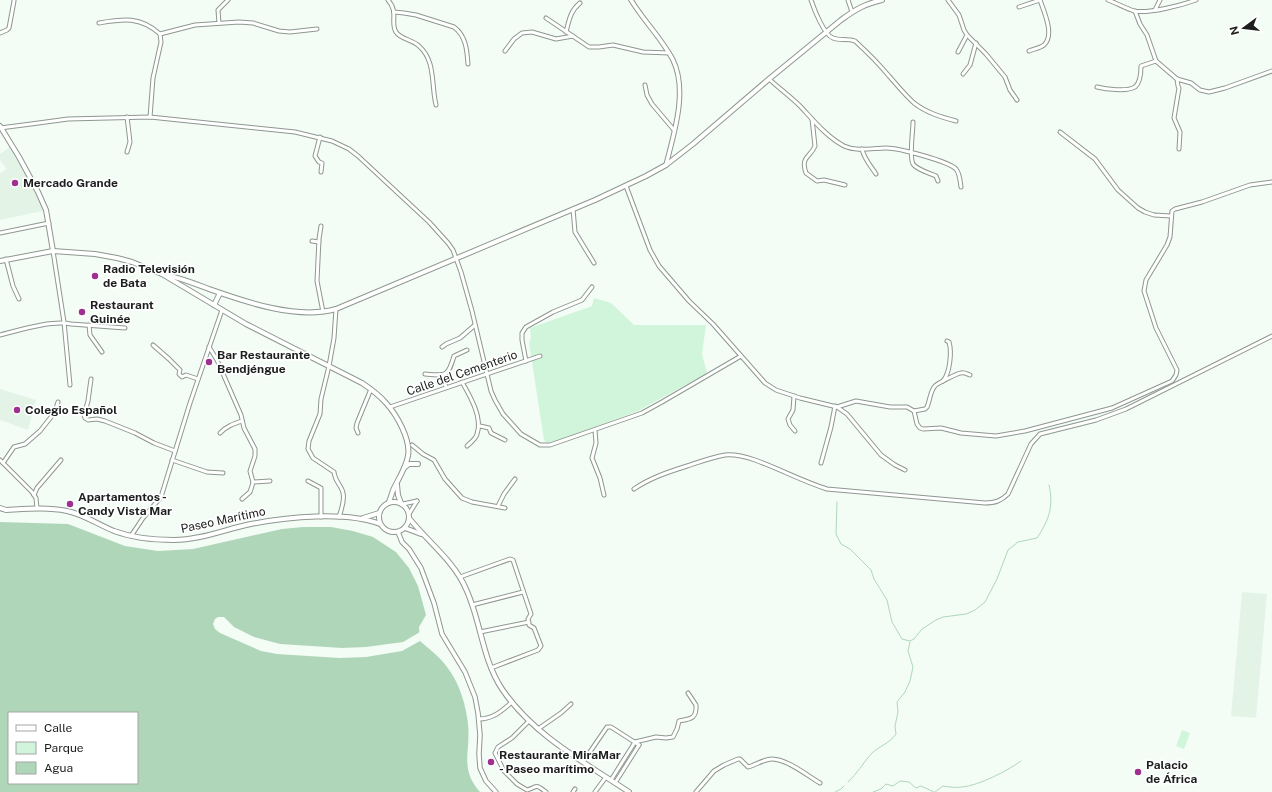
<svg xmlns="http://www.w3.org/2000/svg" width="1272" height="792" font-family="'Public Sans',sans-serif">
<rect width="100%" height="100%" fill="#f3fdf5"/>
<g fill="#e3f4e7">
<path d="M10 147 38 197 43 211 0 220V173L7 169 0 160V154Z"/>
<path d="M0 389 36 400 28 430 0 420Z"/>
<path d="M1242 592 1267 594 1256 718 1231 716Z"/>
</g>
<g fill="#d1f5da">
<path d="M594 298 611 303 634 325H706L702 354 707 373 638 411 559 440 547 443 544 440 529 343 531 338 530 328 592 306Z"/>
<path d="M1182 730 1190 733 1184 749 1176 746Z"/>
</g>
<path fill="#b0d6ba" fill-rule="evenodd" d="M0 522 68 524 125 546 158 551 193 549 282 529 303 527H331L353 531 373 537 396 552 409 568 418 586 426 615 419 627 420 641C429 649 440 657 447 667 459 682 466 705 468 724 471 752 459 768 480 792H0ZM9 713H137V783H9Z"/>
<path fill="#f3fdf5" d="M218 617H224L234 627 254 637 280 644 342 648 366 647 403 642 420 632V641L402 651 366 657 340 658 277 654 261 651 220 633 215 629 213 624 215 619Z"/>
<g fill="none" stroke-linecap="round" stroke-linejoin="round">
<g stroke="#b0d6ba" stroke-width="1">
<path d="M837 502 836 534 841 544 850 549 871 570 874 579 887 600 892 622 902 639 910 641 914 639 922 629 936 620 943 617 966 614 975 610 985 602 997 579 1008 550 1018 542 1037 538C1049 520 1054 506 1049 485"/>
<path d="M848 782C857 774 863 763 871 754 879 746 889 744 896 734L895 726 898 712 897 702 905 692 910 681 913 667 908 651 910 642"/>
<path d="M835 792 841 789 844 786"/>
<path d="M873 792 881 789 886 784 893 786 900 781 909 782 916 788 921 786 934 792"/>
<path d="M935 792 943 786C949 787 956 788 962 787 978 786 1009 770 1021 761"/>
</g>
<defs>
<g id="minor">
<path d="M388 0C399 12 390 23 396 32 400 39 413 40 419 46 436 61 431 85 436 105"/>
<path d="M811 0C814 9 824 35 833 38 840 41 847 38 855 41 867 52 879 64 889 76 897 85 905 95 914 103 927 113 941 117 956 121"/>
<path d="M848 0 852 12"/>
<path d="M948 0 959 15 964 30 967 35 986 54 1005 77 1010 90 1017 100"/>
<path d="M1108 0C1116 3 1125 8 1134 11 1149 14 1182 5 1196 0"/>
<path d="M1019 7 1040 0"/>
<path d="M1155 10 1160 0"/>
<path d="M1135 11 1140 24 1147 35 1156 61 1177 79 1191 83 1200 90 1209 92 1225 88 1272 71"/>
<path d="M394 12 404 13 416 15 454 27C466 36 467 50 468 64"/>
<path d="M546 18 589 47H599L613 45 643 52 669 53"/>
<path d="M99 23C123 19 140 16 160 34L161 42 153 78 150 117"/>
<path d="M219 23 218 10 228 0"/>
<path d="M566 32C569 21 570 11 580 3"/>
<path d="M0 33 7 30 9 28 14 1"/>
<path d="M160 34 195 25 239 22 253 23 279 31 290 32 317 29"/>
<path d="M505 51 514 39 522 33 532 32 556 39 573 36"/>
<path d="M1029 51C1034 49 1040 48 1044 45 1055 35 1044 12 1040 0"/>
<path d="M958 52 967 35"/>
<path d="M963 74 970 65 976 43"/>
<path d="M769 79C780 89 791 97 801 107 814 121 827 137 844 146 857 152 873 148 886 148 899 148 948 161 956 169 960 174 960 181 961 187"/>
<path d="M1177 79 1178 86 1179 88 1174 118 1180 132 1179 149"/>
<path d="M645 85 647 95 652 104 674 130"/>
<path d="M1097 87C1105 89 1127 92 1135 87 1140 83 1141 72 1141 66L1156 61"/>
<path d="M127 117 130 142 127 152"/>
<path d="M812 119 815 146C811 157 800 156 806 173L817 181 824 180 845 185"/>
<path d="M913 122C913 132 909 157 913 164 917 170 930 173 936 176L938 181"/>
<path d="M0 128 31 124 68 119 150 117 295 132 332 141 349 149 358 156 429 222 448 243 453 250 461 272 472 311 491 391 495 400 503 414 521 434 540 445H550L642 413 662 402 741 356"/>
<path d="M1060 132 1095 159 1118 190 1138 208 1145 212 1154 215 1171 216"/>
<path d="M320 137 315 156 319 162 322 163 321 172"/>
<path d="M862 149C864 159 871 166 876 174"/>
<path d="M626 186 650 250 659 266 689 301 713 324 765 383 776 390 800 398 837 407 847 414 881 455 895 465 905 470"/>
<path d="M573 209 575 232 594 263"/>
<path d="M321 226 319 239 317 281 323 312"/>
<path d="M0 233 49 223"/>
<path d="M312 241 319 242"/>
<path d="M53 251 64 322 70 385"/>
<path d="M6 259 13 286 19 299"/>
<path d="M336 309 334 338 329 366 321 399 320 414 309 441 308 449 313 458 334 472C335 482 342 486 343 493 345 501 341 510 339 517"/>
<path d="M89 325 90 335 102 352"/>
<path d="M0 335C20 330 52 320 71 324L125 328"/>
<path d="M153 345 169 359 180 370 179 374 182 377 186 375 198 379"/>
<path d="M209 347 217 360 241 415 244 428 255 449V456L250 471 253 482 252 486 250 492 242 499"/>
<path d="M442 347 446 344 460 338 475 325"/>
<path d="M526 361 522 340V333L526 327 553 312 582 300 592 287"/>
<path d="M425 374C446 376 448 377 454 356L467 350"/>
<path d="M442 375 446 387"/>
<path d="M91 379 88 401 84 415 85 418 88 420 97 419 105 421 135 433 154 443 175 451"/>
<path d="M943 381C950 373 952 352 949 342L947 341"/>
<path d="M462 382C470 396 483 418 477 434 476 439 470 443 467 446"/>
<path d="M794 396 793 410 788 419 790 425 795 431"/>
<path d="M390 407 540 356"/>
<path d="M837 407 856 401 890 407H907L914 411 917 424 920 428 923 429 941 428 961 433 996 436 1025 431 1112 408 1172 381 1176 375 1177 370 1156 328 1144 291 1146 280 1167 245 1170 237 1172 211 1175 209 1202 202 1250 185 1272 182"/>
<path d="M914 411 925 409 927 407C930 401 930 391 935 386 936 384 958 373 961 373 964 372 967 374 970 375"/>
<path d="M480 426 489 428 491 433 505 440"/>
<path d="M595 430 596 443 592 458 600 478 604 495"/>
<path d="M220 433C227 426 233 424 242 421"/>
<path d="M358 433 356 428 357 423 371 389"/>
<path d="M412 445 423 454 434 460 445 479 462 498 472 502 505 508"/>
<path d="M0 460 32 492 36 498 37 508"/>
<path d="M172 460 207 472 223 473"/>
<path d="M3 463 14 447 25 444 40 431 55 412 58 402"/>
<path d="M821 463 831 427 835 406"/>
<path d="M308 481 321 488V517"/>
<path d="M253 482 270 481"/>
<path d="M634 489C650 478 668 472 687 466 699 462 713 457 725 455 736 454 746 457 755 460 780 469 802 481 827 489L985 503C995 503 1001 501 1008 494L1031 444 1040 434 1096 420 1126 409 1272 336"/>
<path d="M34 495 37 488 61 460"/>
<path d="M403 504 417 501"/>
<path d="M498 506 504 494 515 479"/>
<path d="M409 514 417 501"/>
<path d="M131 536 143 518 161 497 190 403 222 310"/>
<path d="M460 577 510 559 513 560 531 614 528 619 529 625 534 628 541 646 538 650 491 668"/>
<path d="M472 605 523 592"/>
<path d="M480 632 529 622"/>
<path d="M479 719C493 719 502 711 512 702"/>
<path d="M529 721 512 738 498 747 495 753 504 771 517 784 527 790C538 787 534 783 546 792"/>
<path d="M538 729 561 713 571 704"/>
<path d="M635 742 656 737 666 738 673 737 677 729 679 721C690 719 697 719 696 705L688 693"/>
<path d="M583 762 607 727H611L639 745"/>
<path d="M611 780 635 742"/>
<path d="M615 783 639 745"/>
<path d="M573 792 575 789"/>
<path d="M595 792 606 777"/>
<path d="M696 792 714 771 724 765 738 759H740L748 767C756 765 764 759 772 759 787 759 808 776 820 783"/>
</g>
<g id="tertiary">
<path d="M631 0C639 13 649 25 658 37 663 44 669 52 673 60 688 91 674 133 666 165"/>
<path d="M398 532 402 542 409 549 421 568 434 603 442 634 465 672 475 697 478 713 480 735 479 754 480 768 486 781 496 792"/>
</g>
<g id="secondary">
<path d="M0 126 19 157 38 192 46 210 53 251"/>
<path d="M0 261 53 251 95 254 117 258 132 262 162 274 246 324 362 383C371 389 379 395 386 403 397 415 411 440 408 456 406 467 399 478 394 488 392 492 391 497 389 502"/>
<path d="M162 274C178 277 193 283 209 289 246 302 297 320 336 309L595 200 646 176 666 165 693 144 769 79 841 20C856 9 865 4 882 0"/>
<path d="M214 305 220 293"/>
<path d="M404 468 409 464H418"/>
<path d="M397 485 398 495 401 503"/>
<circle cx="394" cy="517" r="15"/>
<path d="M0 508 6 510C26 509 47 507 67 511 83 514 99 525 114 531 133 538 153 540 174 540 200 540 226 529 251 524 287 517 346 511 380 524"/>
<path d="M363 518 379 513"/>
<path d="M409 518C428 542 454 561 466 589 481 621 482 659 502 689 533 735 584 762 629 792"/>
<path d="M405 528 421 534"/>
</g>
</defs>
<use href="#minor" stroke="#8e9790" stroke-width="5"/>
<use href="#tertiary" stroke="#8e9790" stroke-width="5.5"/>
<use href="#secondary" stroke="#8e9790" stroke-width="6"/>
<use href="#minor" stroke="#fff" stroke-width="3"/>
<use href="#tertiary" stroke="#fff" stroke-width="3.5"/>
<use href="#secondary" stroke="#fff" stroke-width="4"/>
</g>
<g fill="#9e3190" stroke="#fff" stroke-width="1.5">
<circle cx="15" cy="183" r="4"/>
<circle cx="95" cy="276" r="4"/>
<circle cx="82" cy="312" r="4"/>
<circle cx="209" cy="362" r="4"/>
<circle cx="17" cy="410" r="4"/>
<circle cx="70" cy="504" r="4"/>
<circle cx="491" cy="762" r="4"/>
<circle cx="1138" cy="772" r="4"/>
</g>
<g text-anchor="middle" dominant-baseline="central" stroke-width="3.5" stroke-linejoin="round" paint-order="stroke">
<g font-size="12" font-weight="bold" fill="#1c1f1d" stroke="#fff" text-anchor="start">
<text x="23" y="183">Mercado Grande</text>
<text x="103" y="269">Radio Televisión<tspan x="103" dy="14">de Bata</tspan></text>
<text x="90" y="305">Restaurant<tspan x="90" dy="14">Guinée</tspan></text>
<text x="217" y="355">Bar Restaurante<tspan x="217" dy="14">Bendjéngue</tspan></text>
<text x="25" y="410">Colegio Español</text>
<text x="78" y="497">Apartamentos -<tspan x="78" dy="14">Candy Vista Mar</tspan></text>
<text x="499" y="755">Restaurante MiraMar<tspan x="499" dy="14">- Paseo marítimo</tspan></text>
<text x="1146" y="765">Palacio<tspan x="1146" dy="14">de África</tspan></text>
</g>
<g font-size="12" fill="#1c1f1d" stroke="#fff">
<text transform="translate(462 373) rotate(-19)">Calle del Cementerio</text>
<text transform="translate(223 520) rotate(-12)">Paseo Marítimo</text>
</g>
</g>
<rect x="8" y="712" width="130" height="72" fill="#ffffff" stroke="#a4a5a5"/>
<rect x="16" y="725" width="20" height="6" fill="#ffffff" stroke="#a4a5a5"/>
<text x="44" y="732" font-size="12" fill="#1c1f1d">Calle</text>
<rect x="16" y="742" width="20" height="12" fill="#d1f5da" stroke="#a4a5a5"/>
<text x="44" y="752" font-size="12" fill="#1c1f1d">Parque</text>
<rect x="16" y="762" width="20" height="12" fill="#b0d6ba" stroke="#a4a5a5"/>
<text x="44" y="772" font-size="12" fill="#1c1f1d">Agua</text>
<g transform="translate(1244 28) rotate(255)" stroke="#ffffff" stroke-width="3" paint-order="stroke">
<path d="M0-3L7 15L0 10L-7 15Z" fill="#1c1f1d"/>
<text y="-6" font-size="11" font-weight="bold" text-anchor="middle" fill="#1c1f1d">N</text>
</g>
</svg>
